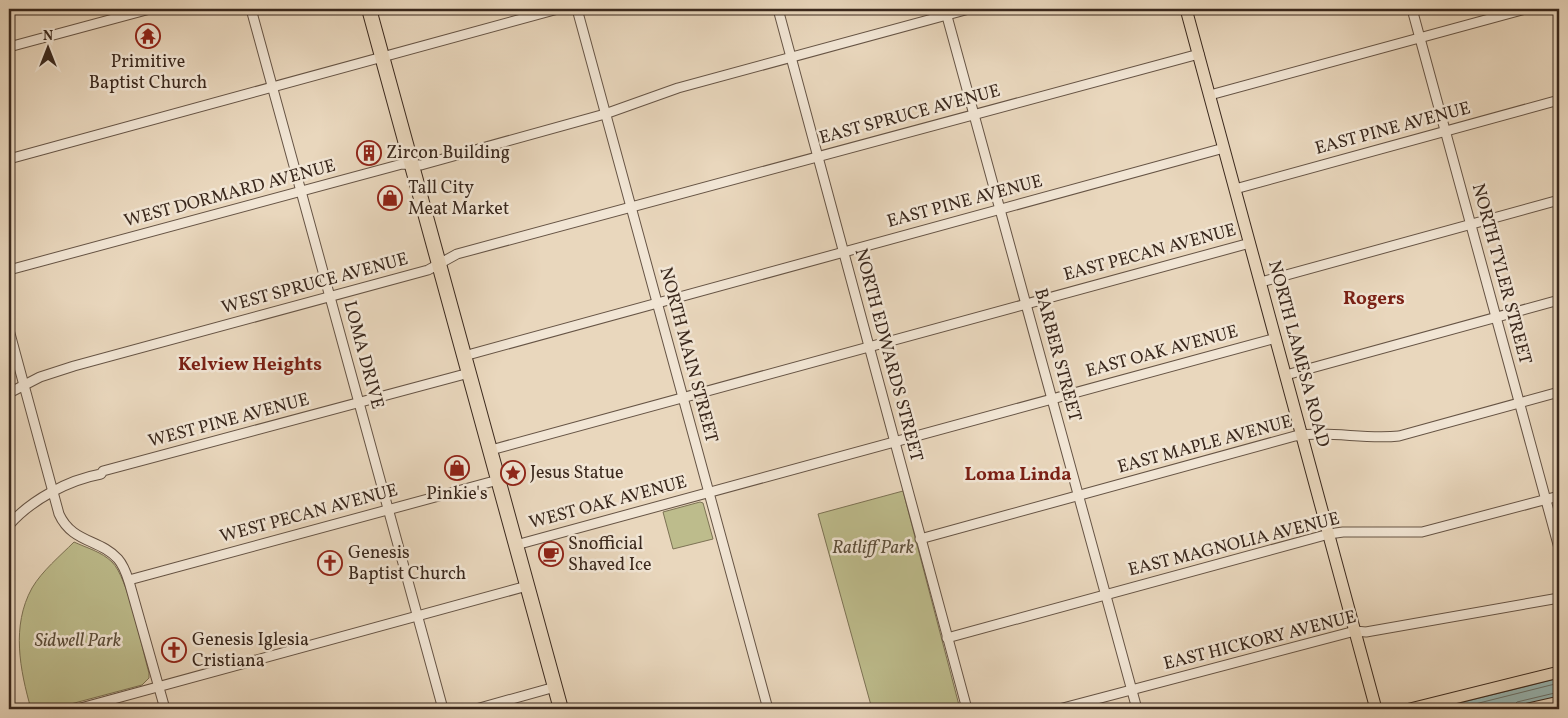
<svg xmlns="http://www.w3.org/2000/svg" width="1568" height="718" font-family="Vollkorn,serif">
<rect width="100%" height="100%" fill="#e9d7bd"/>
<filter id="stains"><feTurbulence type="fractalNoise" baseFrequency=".004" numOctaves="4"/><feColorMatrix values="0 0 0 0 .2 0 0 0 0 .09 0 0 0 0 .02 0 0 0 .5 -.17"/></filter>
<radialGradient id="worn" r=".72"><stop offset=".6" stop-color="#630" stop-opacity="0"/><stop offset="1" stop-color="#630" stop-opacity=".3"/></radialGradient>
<g fill="#bdbc8c" stroke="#7c7254">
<path d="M903 491 960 709H872L818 514Z"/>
<path d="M700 502 703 503 713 539 673 549 663 512Z"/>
<path d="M74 542C87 548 102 552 112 562 128 577 142 649 149 673V678L142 685 52 709H31C20 670 11 626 32 588 42 571 60 556 74 542Z"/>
</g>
<path fill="#98b8b6" stroke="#727e79" d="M1559 678V697L1509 709H1435Z"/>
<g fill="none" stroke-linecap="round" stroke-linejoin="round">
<g stroke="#69706a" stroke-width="1">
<path d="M1455 709 1559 683"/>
<path d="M1514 709V705L1517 702 1559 692"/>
</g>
<defs>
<g id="minor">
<path d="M251 9 443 709"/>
<path d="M577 9 768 709"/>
<path d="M778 9 967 709"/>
<path d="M945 9 1137 709"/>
<path d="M1412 9 1559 548"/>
<path d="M9 47 150 9"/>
<path d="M1210 95 1522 10"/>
<path d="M9 159 558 9"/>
<path d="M1235 189 1559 100"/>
<path d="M9 270 402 164 421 165 605 114 678 88 969 9"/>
<path d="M1261 282 1559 200"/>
<path d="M9 330 59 514C72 543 100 539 118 559 125 567 127 576 130 585L165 709"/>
<path d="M464 356 1224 148"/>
<path d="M1286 375 1559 300"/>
<path d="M9 393 40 377 74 366 428 270 457 254 1199 54"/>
<path d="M491 450 1250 243"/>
<path d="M9 525C31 500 68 480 101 474L103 471 469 373"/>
<path d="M920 539 1295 436C1329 430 1364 440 1399 436L1559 392"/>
<path d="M516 545 1276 338"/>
<path d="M129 580 498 480"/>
<path d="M947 638 1329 534 1343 532H1422L1559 496"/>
<path d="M77 709 527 586"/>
<path d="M476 709 555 687"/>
<path d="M1059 709 1355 631 1366 632 1559 598"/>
</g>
<g id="major">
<path d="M1186 9 1376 709"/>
<path d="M1410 709 1559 672"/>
<path d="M1528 709 1559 702"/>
</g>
<path id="highway" d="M369 9 561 709"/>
</defs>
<use href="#minor" stroke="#665445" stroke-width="11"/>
<use href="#major" stroke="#3a281d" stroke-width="13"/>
<use href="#highway" stroke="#3a281d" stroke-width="16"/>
<use href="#minor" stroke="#f1e5d4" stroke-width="9"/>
<use href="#major" stroke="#e9d7bd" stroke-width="11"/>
<use href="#highway" stroke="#e9d7bd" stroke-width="14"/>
</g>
<defs>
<symbol id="temple-ring" viewBox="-11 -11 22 22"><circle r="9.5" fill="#f1e5d4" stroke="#8f2418" stroke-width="1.5"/><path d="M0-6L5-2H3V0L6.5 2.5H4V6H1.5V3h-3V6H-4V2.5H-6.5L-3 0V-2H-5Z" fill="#8f2418"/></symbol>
<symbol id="building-ring" viewBox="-11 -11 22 22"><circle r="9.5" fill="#f1e5d4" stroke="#8f2418" stroke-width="1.5"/><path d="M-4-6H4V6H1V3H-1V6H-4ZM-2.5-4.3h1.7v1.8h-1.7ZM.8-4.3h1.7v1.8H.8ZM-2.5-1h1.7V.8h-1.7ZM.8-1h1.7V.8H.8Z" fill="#8f2418"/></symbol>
<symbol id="shop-ring" viewBox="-11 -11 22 22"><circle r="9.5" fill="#f1e5d4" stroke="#8f2418" stroke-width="1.5"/><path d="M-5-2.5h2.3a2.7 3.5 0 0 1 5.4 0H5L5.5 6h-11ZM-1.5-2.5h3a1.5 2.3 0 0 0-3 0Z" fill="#8f2418"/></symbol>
<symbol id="sight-ring" viewBox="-11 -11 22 22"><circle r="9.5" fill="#f1e5d4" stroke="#8f2418" stroke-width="1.5"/><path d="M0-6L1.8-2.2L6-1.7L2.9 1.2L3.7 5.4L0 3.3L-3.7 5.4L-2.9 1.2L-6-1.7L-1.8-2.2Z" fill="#8f2418"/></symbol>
<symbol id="cafe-ring" viewBox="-11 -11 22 22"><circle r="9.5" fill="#f1e5d4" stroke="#8f2418" stroke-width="1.5"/><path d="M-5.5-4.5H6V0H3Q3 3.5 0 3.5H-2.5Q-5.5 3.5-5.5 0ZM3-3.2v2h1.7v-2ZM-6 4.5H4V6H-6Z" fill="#8f2418"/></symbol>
<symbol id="church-ring" viewBox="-11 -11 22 22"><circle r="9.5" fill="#f1e5d4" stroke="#8f2418" stroke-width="1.5"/><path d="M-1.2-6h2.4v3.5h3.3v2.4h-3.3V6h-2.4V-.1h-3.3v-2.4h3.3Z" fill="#8f2418"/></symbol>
</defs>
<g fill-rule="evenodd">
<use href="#temple-ring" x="134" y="22" width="28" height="28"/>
<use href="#building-ring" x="355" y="139" width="28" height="28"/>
<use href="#shop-ring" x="376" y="184" width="28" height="28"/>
<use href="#shop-ring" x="443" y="454" width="28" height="28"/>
<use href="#sight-ring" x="499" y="459" width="28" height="28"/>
<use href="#cafe-ring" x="537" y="540" width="28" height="28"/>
<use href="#church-ring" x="316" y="549" width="28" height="28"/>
<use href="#church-ring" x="160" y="636" width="28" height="28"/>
</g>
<g text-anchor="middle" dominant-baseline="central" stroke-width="5" stroke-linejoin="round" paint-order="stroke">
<g font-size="18" fill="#3a281d" stroke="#f1e5d4" text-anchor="start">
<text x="148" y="62" text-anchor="middle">Primitive<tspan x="148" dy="21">Baptist Church</tspan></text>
<text x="386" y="153">Zircon Building</text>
<text x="408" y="188">Tall City<tspan x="408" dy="21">Meat Market</tspan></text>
<text x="530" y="473">Jesus Statue</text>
<text x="457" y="494" text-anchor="middle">Pinkie's</text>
<text x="568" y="544">Snofficial<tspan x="568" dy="21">Shaved Ice</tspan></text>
<text x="348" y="553">Genesis<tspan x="348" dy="21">Baptist Church</tspan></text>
<text x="192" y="640">Genesis Iglesia<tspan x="192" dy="21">Cristiana</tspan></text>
</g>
<g font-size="18" fill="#3a281d" stroke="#f1e5d4">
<text transform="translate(910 115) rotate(-15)">EAST SPRUCE AVENUE</text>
<text transform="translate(1393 129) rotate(-15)">EAST PINE AVENUE</text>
<text transform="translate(230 194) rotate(-15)">WEST DORMARD AVENUE</text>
<text transform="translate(965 202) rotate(-15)">EAST PINE AVENUE</text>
<text transform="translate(1150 253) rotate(-15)">EAST PECAN AVENUE</text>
<text transform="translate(1501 274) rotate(75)">NORTH TYLER STREET</text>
<text transform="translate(315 284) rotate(-15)">WEST SPRUCE AVENUE</text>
<text transform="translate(1162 352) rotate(-15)">EAST OAK AVENUE</text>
<text transform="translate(1298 354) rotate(75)">NORTH LAMESA ROAD</text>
<text transform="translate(363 355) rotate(75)">LOMA DRIVE</text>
<text transform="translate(688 355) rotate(75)">NORTH MAIN STREET</text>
<text transform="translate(888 355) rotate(75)">NORTH EDWARDS STREET</text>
<text transform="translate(1057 355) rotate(75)">BARBER STREET</text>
<text transform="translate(229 421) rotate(-15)">WEST PINE AVENUE</text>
<text transform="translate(1205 445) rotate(-15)">EAST MAPLE AVENUE</text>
<text transform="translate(608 503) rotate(-15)">WEST OAK AVENUE</text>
<text transform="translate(309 514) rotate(-15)">WEST PECAN AVENUE</text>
<text transform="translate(1234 545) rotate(-14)">EAST MAGNOLIA AVENUE</text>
<text transform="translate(1260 641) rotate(-14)">EAST HICKORY AVENUE</text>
</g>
<g font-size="18" font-style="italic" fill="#5b4d39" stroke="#f1e5d4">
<text x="873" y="548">Ratliff Park</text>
<text x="78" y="641">Sidwell Park</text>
</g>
<g font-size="19" font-weight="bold" fill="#7a1f14" stroke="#f1e5d4">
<text x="1374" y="299">Rogers</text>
<text x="250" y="365">Kelview Heights</text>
<text x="1018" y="475">Loma Linda</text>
</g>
</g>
<rect width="1568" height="718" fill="none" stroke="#e9d7bd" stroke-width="30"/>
<rect x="10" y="10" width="1548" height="698" fill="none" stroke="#3a281d" stroke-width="2.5"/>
<rect x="15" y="15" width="1538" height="688" fill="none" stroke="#3a281d"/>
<g transform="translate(48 48)" stroke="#f1e5d4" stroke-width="4" paint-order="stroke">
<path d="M0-4L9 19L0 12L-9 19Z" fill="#3a281d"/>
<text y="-8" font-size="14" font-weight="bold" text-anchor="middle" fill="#3a281d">N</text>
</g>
<rect width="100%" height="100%" filter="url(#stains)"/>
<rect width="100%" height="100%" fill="url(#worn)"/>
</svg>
